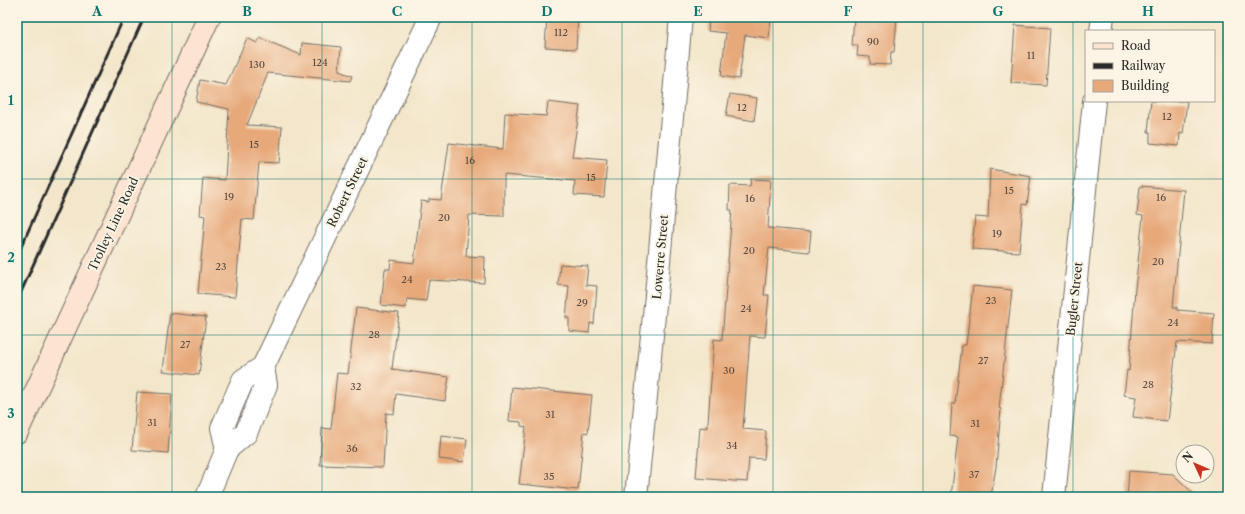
<svg xmlns="http://www.w3.org/2000/svg" width="1245" height="514" font-family="'Libre Caslon Text',serif">
<rect width="100%" height="100%" fill="#fcf5e5"/>
<filter id="ink" filterUnits="userSpaceOnUse"><feTurbulence type="fractalNoise" baseFrequency=".025" numOctaves="2"/><feDisplacementMap in="SourceGraphic" scale="8" xChannelSelector="R" yChannelSelector="G"/><feConvolveMatrix kernelMatrix="1 2 1 2 8 2 1 2 1" color-interpolation-filters="sRGB"/></filter>
<filter id="wash" filterUnits="userSpaceOnUse"><feTurbulence type="fractalNoise" baseFrequency=".012" numOctaves="4" result="noise"/><feDisplacementMap in="SourceGraphic" scale="16" xChannelSelector="R" yChannelSelector="G"/><feGaussianBlur stdDeviation="0.9" result="paint"/><feColorMatrix in="noise" values="0 0 0 0 0 0 0 0 0 0 0 0 0 0 0 0 0 1.4 0 .05"/><feComposite in="paint" operator="in"/></filter>
<g filter="url(#wash)">
<rect width="100%" height="100%" fill="#f3e6ca"/>
<g id="blocks">
<g fill="#e7a97a">
<path d="M547 17H578L576 49 545 47Z"/>
<path d="M709 17H771L769 38 745 35 739 79 721 76 726 33 708 31Z"/>
<path d="M854 17H897L894 52H891L890 65 870 64V57L857 56 858 45H852Z"/>
<path d="M1015 25 1050 28 1046 85 1011 83Z"/>
<path d="M247 38 257 43 260 38 301 55 302 43 341 47 339 71 352 76 350 81 268 73 247 125 282 127 279 163 259 162 254 220 242 219 235 297 198 294 205 216 200 215 203 178 225 180 229 109 196 102 200 80 226 85Z"/>
<path d="M730 94 757 98 754 121 726 116Z"/>
<path d="M1151 101H1187L1183 134 1180 133 1179 146 1150 143V132H1148Z"/>
<path d="M548 102 580 106 572 157 607 160 604 197 574 195 575 181 504 175V216L469 215 466 256 485 257 484 283 429 280 426 301 407 299 406 308 381 305 385 269H390L391 260 414 263 421 201 429 202V199L441 200 449 143 503 149 505 113 546 116Z"/>
<path d="M990 169 1031 176 1027 205 1023 204 1019 252 972 249 975 217 988 218Z"/>
<path d="M751 179 771 180 768 228 811 232 809 252 769 248 764 295H769L765 337 750 336 743 429 766 431 764 459 749 458 747 482 696 478 700 427 707 428 708 422 714 339 722 340 732 210H729L730 185 750 186Z"/>
<path d="M1140 186 1184 190 1173 307H1177V310L1214 313 1212 344 1177 342 1167 421 1133 417 1136 397 1124 395 1127 370 1129 371 1135 289 1143 216 1137 215Z"/>
<path d="M560 264 588 266 586 285 597 286 594 324 590 323 589 333 569 331V318H566L569 286 558 285Z"/>
<path d="M973 286 1012 290 999 408 1001 409 996 467 991 497H951L958 437 950 436 952 404H955L962 345H966Z"/>
<path d="M356 308 399 313 392 369 449 377 445 401 396 394 394 414 386 413 383 467 320 465 322 428 331 429 337 373 348 374Z"/>
<path d="M170 313 206 317 199 375 163 371Z"/>
<path d="M512 387 592 395 588 433 584 432 578 490 519 484 526 427 521 426V422L509 421Z"/>
<path d="M137 392 172 394 168 453 132 450Z"/>
<path d="M441 436 467 439 464 462 439 459Z"/>
<path d="M1129 471 1173 474 1197 497H1127Z"/>
</g>
</g>
</g>
<g filter="url(#ink)">
<use href="#blocks" fill-opacity="0" stroke="#716c63" stroke-width="1"/>
<g fill="none" stroke-linecap="round" stroke-linejoin="round">
<defs>
<g id="minor">
<path d="M1101 31 1103 17"/>
<path d="M227 449 222 428 243 380 263 367 431 17"/>
<path d="M207 497 227 449 246 433 266 385 263 367"/>
<path d="M636 497 656 295 681 17"/>
<path d="M1054 497 1094 101"/>
</g>
<path id="secondary" d="M17 432 209 17"/>
</defs>
<use href="#minor" stroke="#716c63" stroke-width="24"/>
<use href="#secondary" stroke="#716c63" stroke-width="24"/>
<use href="#minor" stroke="#fff" stroke-width="22"/>
<use href="#secondary" stroke="#fde4d1" stroke-width="22"/>
<g stroke="#2b2b2b" stroke-width="3">
<path d="M17 256 124 17"/>
<path d="M17 301 144 17"/>
</g>
</g>
</g>
<path fill="none" stroke="#0f766e" stroke-width="1" stroke-opacity="0.55" d="M172 17V497M322 17V497M472 17V497M622 17V497M773 17V497M923 17V497M1073 17V497M17 179H1228M17 335H1228"/>
<g text-anchor="middle" dominant-baseline="central" stroke-width="3.5" stroke-linejoin="round" paint-order="stroke">
<g font-size="10" fill="#5a4a3f">
<text x="561" y="32">112</text>
<text x="873" y="41">90</text>
<text x="1031" y="55">11</text>
<text x="320" y="62">124</text>
<text x="257" y="64">130</text>
<text x="742" y="107">12</text>
<text x="1167" y="116">12</text>
<text x="254" y="144">15</text>
<text x="470" y="160">16</text>
<text x="591" y="177">15</text>
<text x="1009" y="190">15</text>
<text x="229" y="196">19</text>
<text x="1161" y="197">16</text>
<text x="750" y="198">16</text>
<text x="444" y="217">20</text>
<text x="997" y="233">19</text>
<text x="749" y="250">20</text>
<text x="1158" y="261">20</text>
<text x="221" y="266">23</text>
<text x="407" y="279">24</text>
<text x="991" y="300">23</text>
<text x="582" y="302">29</text>
<text x="746" y="308">24</text>
<text x="1173" y="322">24</text>
<text x="374" y="334">28</text>
<text x="185" y="344">27</text>
<text x="983" y="360">27</text>
<text x="729" y="370">30</text>
<text x="1148" y="384">28</text>
<text x="356" y="386">32</text>
<text x="550" y="414">31</text>
<text x="152" y="422">31</text>
<text x="975" y="423">31</text>
<text x="732" y="445">34</text>
<text x="352" y="448">36</text>
<text x="974" y="474">37</text>
<text x="549" y="476">35</text>
</g>
<g font-size="12" fill="#2b2b2b" stroke="#fcf5e5">
<text transform="translate(347 192) rotate(-64)">Robert Street</text>
<text transform="translate(113 224) rotate(-65)">Trolley Line Road</text>
<text transform="translate(660 257) rotate(-85)">Lowerre Street</text>
<text transform="translate(1074 299) rotate(-84)">Bugler Street</text>
</g>
</g>
<rect width="1245" height="514" fill="none" stroke="#fcf5e5" stroke-width="44"/>
<rect x="1085" y="30" width="130" height="72" fill="#fcf5e5" stroke="#a8a49b"/>
<rect x="1093" y="43" width="20" height="6" fill="#fde4d1" stroke="#a8a49b"/>
<text x="1121" y="50" font-size="12" fill="#2b2b2b">Road</text>
<rect x="1093" y="63" width="20" height="6" fill="#2b2b2b" stroke="#a8a49b"/>
<text x="1121" y="70" font-size="12" fill="#2b2b2b">Railway</text>
<rect x="1093" y="80" width="20" height="12" fill="#e7a97a" stroke="#a8a49b"/>
<text x="1121" y="90" font-size="12" fill="#2b2b2b">Building</text>
<g transform="translate(1195 464) rotate(314)"><circle r="19" fill="#fcf5e5" stroke="#a8a49b"/>
<path d="M0-3L7 15L0 10L-7 15Z" fill="#c8321e"/>
<text y="-6" font-size="11" font-weight="bold" text-anchor="middle" fill="#2b2b2b">N</text>
</g>
<rect x="22" y="22" width="1201" height="470" fill="none" stroke="#0f766e" stroke-width="1.5"/>
<g font-size="13" text-anchor="middle" font-weight="bold" fill="#0f766e">
<text x="97" y="16">A</text>
<text x="247" y="16">B</text>
<text x="397" y="16">C</text>
<text x="547" y="16">D</text>
<text x="698" y="16">E</text>
<text x="848" y="16">F</text>
<text x="998" y="16">G</text>
<text x="1148" y="16">H</text>
<text x="11" y="105">1</text>
<text x="11" y="262">2</text>
<text x="11" y="418">3</text>
</g>
</svg>
